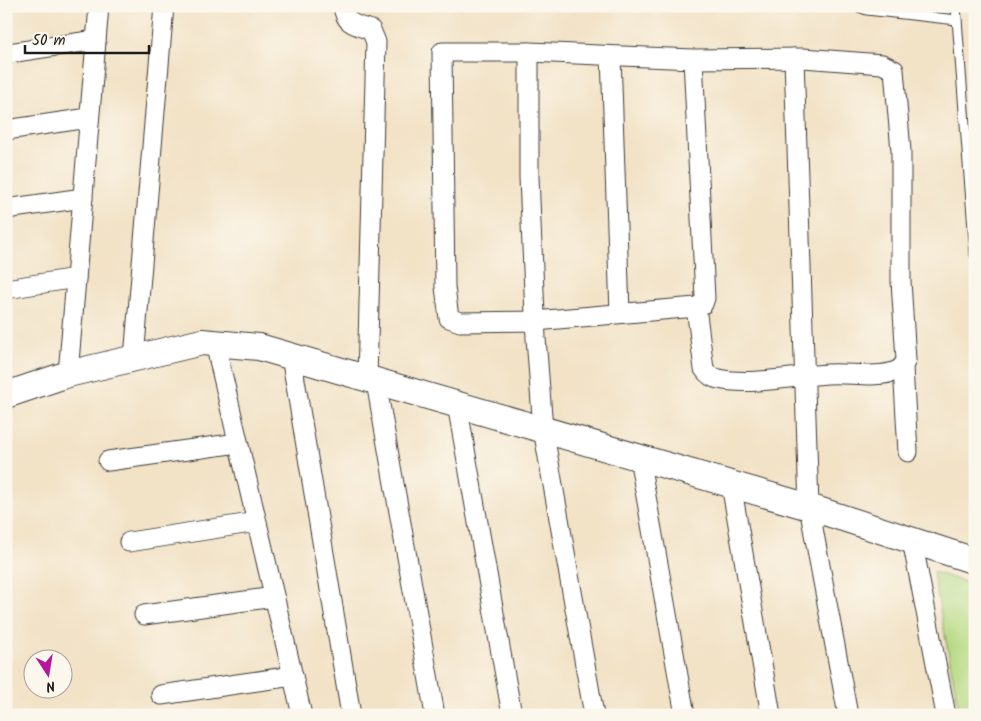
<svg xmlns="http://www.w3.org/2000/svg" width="981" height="721" font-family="Kalam,sans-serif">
<rect width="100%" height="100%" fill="#fbf7ec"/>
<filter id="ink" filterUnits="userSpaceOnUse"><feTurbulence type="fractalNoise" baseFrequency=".02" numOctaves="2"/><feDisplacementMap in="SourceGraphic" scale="10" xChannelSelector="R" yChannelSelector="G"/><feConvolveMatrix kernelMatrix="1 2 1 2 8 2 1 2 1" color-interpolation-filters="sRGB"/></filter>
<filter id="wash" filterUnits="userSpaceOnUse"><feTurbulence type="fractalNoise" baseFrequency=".0096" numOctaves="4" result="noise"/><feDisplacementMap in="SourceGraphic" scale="20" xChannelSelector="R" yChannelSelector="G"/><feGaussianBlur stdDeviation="1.12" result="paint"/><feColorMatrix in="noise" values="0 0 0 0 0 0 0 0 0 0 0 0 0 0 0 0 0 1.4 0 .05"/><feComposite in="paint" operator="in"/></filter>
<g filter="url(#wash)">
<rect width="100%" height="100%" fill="#f2e2c6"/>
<path fill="#b5d982" stroke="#687a4f" d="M933 572 975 585V715H960Z"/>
</g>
<g filter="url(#ink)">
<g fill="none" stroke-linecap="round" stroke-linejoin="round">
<defs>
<g id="service">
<path d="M856 6 867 10 957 20"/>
<path d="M956 6 975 255"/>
</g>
<g id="minor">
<path d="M343 6C345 24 355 25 371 30L376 42 367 379"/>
<path d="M529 52V177L536 338 543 429 594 715"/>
<path d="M9 53 96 40"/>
<path d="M611 56 620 313"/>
<path d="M794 58 809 507 848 715"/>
<path d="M693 59 705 298 703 304 696 307 535 321 460 322 449 318 445 287 442 52H529L693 59 803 58 882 64 894 70 901 151V281L906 360C904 365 901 369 896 371 876 379 848 372 827 374 796 376 749 386 719 379 712 378 708 375 704 369L696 307"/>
<path d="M6 130 89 118"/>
<path d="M6 209 83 198"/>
<path d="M6 289 76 278"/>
<path d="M215 343 302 715"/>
<path d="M291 356 351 715"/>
<path d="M134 358 164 6"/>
<path d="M903 367 908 452"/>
<path d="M68 374 99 6"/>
<path d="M376 382 435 715"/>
<path d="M457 404 512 715"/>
<path d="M639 457 685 715"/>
<path d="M108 461 238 443"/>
<path d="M731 484 771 715"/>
<path d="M912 540 946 715"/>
<path d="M129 542 257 522"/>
<path d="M144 615 274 597"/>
<path d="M161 695 293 676"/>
</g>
<path id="secondary" d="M6 395 68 374 202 342 259 347 809 507 975 561"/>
</defs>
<use href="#service" stroke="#3c3a36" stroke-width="11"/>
<use href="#minor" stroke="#3c3a36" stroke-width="21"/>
<use href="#secondary" stroke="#3c3a36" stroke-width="28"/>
<use href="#service" stroke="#fff" stroke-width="9"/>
<use href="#minor" stroke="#fff" stroke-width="19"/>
<use href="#secondary" stroke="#fff" stroke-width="26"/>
</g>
</g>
<rect width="981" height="721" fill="none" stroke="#fbf7ec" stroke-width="25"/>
<g transform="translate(48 674) rotate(168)"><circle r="24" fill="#fbf7ec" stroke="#a29f99"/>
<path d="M0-4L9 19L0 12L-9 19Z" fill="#b5179e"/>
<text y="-8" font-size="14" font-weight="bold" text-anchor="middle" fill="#1c1c1c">N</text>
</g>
<path d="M25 45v8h124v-8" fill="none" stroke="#1c1c1c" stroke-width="2.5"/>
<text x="32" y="45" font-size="15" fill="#1c1c1c" stroke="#fbf7ec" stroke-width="4" paint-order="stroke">50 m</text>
</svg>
